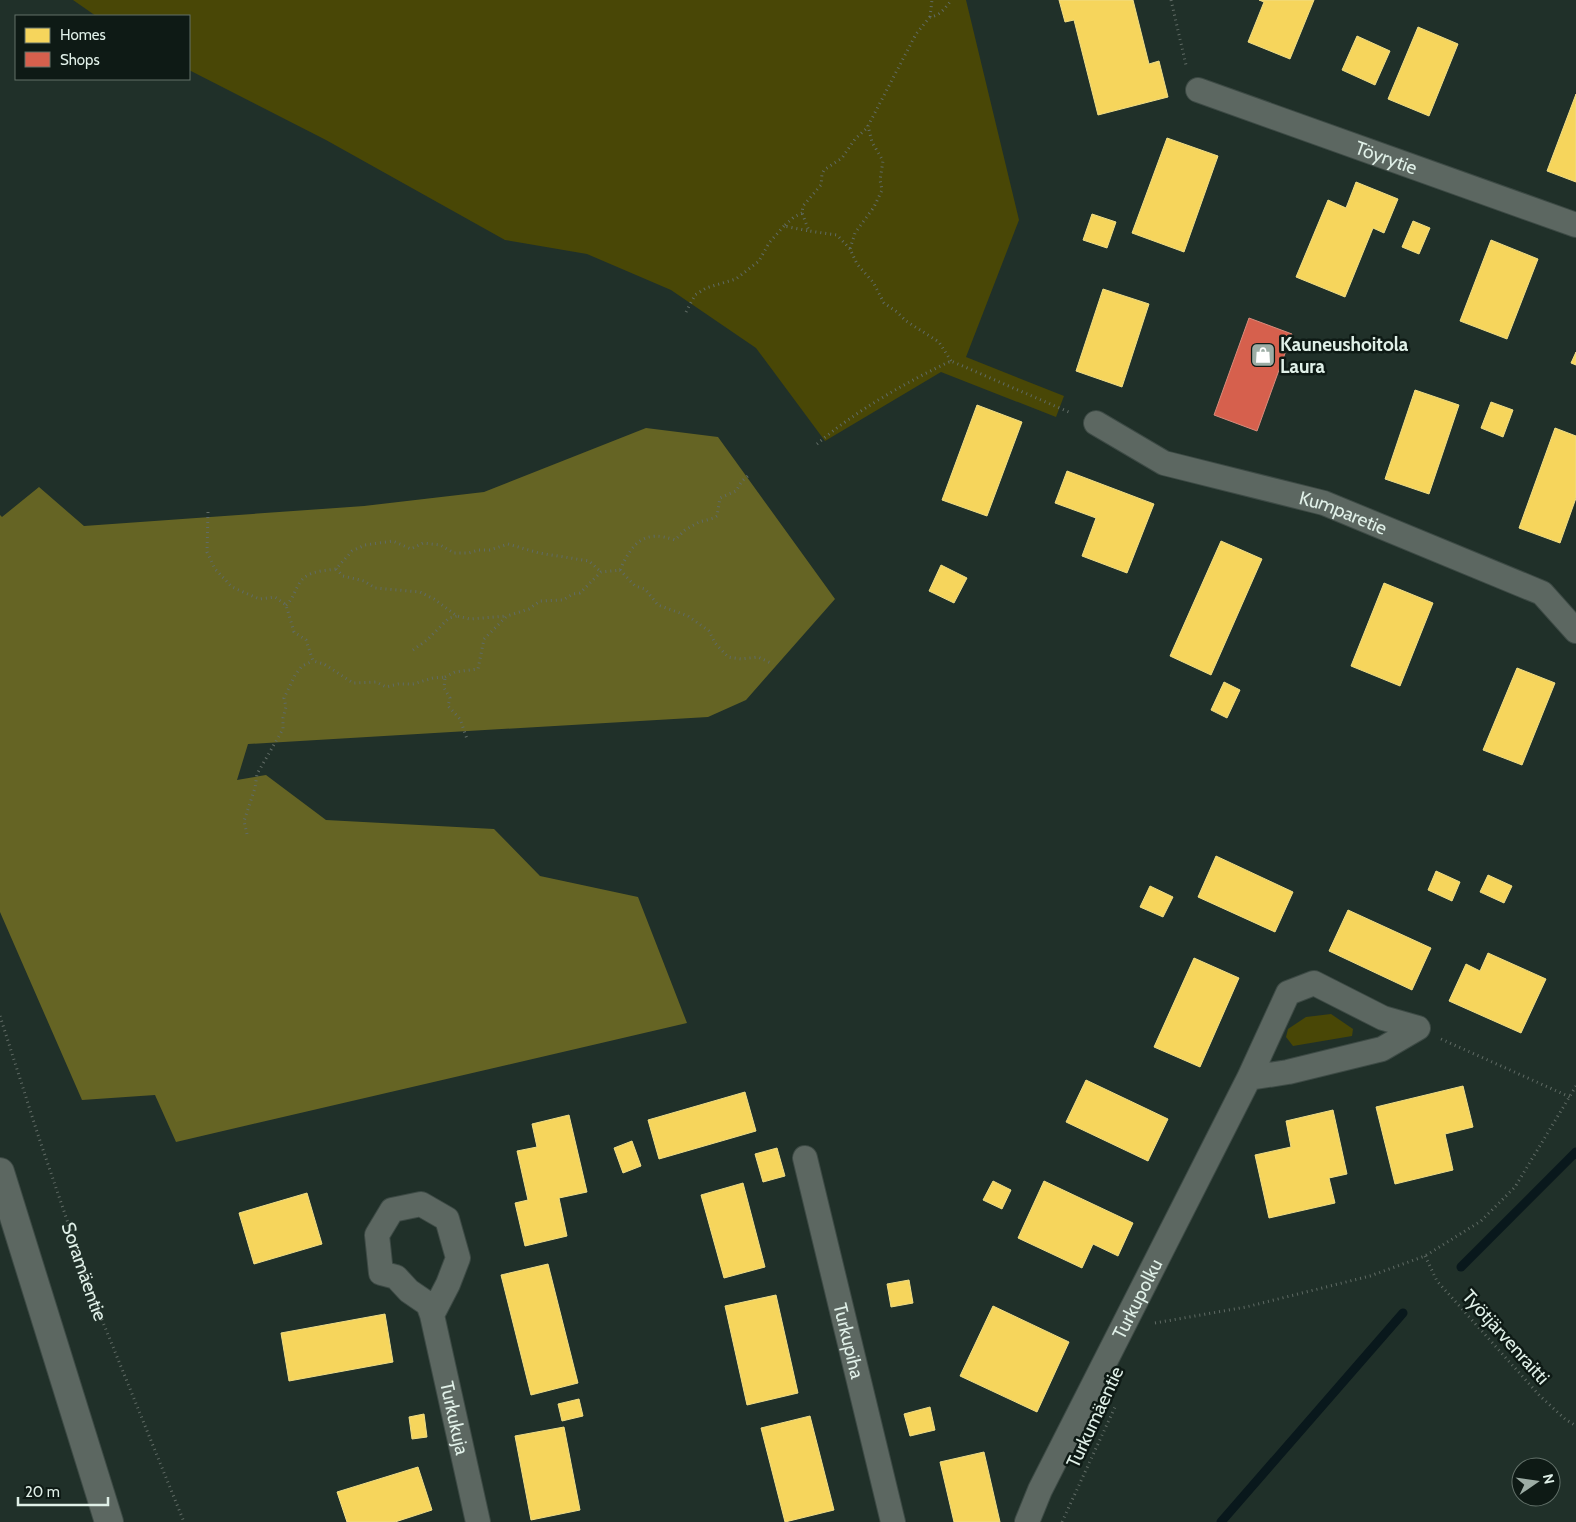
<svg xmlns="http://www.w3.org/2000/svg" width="1576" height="1522" font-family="Cabin,sans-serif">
<rect width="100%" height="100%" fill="#203029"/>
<g fill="#494706">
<path d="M73 0H966L1019 220 966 357 1064 396 1056 417 941 372 825 441 756 348 671 290 587 254 505 240 326 140 189 70V16H96Z"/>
<path d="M1331 1014 1353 1029 1352 1036 1293 1046 1286 1037 1288 1029 1306 1017Z"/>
</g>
<path fill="#656424" d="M646 428 718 437 835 599 746 700 708 717 248 744 237 780 266 775 326 820 494 829 540 876 638 897 687 1023 176 1142 155 1095 82 1100 0 912V515L2 517 39 487 84 526 364 506 484 492Z"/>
<g fill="#f6d55c" stroke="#efdd86">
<path d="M1059 0H1133L1149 64 1159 61 1168 97 1098 115 1074 20 1065 22Z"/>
<path d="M1259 0H1314L1290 59 1248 42 1264 2Z"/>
<path d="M1418 27 1458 44 1429 116 1388 99Z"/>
<path d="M1357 36 1390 51 1375 85 1342 70Z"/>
<path d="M1576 94V182L1547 171Z"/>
<path d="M1167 138 1218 156 1184 252 1132 233Z"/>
<path d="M1356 182 1398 199 1384 233 1373 228 1345 297 1296 277 1328 200 1346 208Z"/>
<path d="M1092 214 1116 222 1107 248 1083 240Z"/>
<path d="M1413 221 1430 228 1419 254 1402 247Z"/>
<path d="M1491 240 1538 259 1507 339 1460 321Z"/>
<path d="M1103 289 1149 304 1122 387 1076 371Z"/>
<path d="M1576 352V365L1571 363Z"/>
<path d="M1415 390 1459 405 1429 494 1385 479Z"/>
<path d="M1491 402 1513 410 1503 437 1481 428Z"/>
<path d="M977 405 1022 422 987 516 942 500Z"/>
<path d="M1555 428 1576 436V498L1560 543 1519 528Z"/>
<path d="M1067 471 1154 504 1127 573 1082 556 1096 518 1055 503Z"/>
<path d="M1221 541 1262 559 1211 675 1170 656Z"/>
<path d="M941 565 967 578 954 603 929 591Z"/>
<path d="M1384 583 1433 603 1400 686 1351 666Z"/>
<path d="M1517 668 1555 683 1522 765 1483 750Z"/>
<path d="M1224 682 1240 690 1227 718 1211 710Z"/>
<path d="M1216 856 1293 892 1275 932 1198 897Z"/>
<path d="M1436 871 1460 882 1452 901 1428 890Z"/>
<path d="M1488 875 1512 886 1504 903 1480 892Z"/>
<path d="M1150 886 1173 897 1163 917 1140 907Z"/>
<path d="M1348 910 1431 948 1412 990 1329 951Z"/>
<path d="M1488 953 1546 979 1521 1033 1449 1001 1466 964 1480 971Z"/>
<path d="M1194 958 1239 978 1200 1067 1154 1047Z"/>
<path d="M1086 1080 1168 1119 1148 1161 1066 1122Z"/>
<path d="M1463 1086 1473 1127 1445 1134 1453 1170 1395 1184 1376 1107Z"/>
<path d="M745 1092 756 1131 659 1159 648 1120Z"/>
<path d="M1333 1110 1347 1174 1329 1178 1335 1203 1269 1218 1255 1155 1291 1147 1286 1121Z"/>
<path d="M569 1115 587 1192 559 1198 567 1236 525 1246 515 1203 528 1200 517 1151 537 1147 532 1124Z"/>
<path d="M632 1141 641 1166 623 1173 614 1148Z"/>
<path d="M777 1148 785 1176 763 1182 755 1154Z"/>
<path d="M993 1181 1011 1190 1002 1209 983 1200Z"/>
<path d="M1044 1181 1133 1223 1118 1256 1093 1244 1082 1268 1018 1238Z"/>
<path d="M743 1183 765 1267 724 1278 701 1195Z"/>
<path d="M307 1193 322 1244 254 1264 239 1213Z"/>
<path d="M548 1264 578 1383 531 1395 501 1275Z"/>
<path d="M909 1280 913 1303 891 1307 887 1284Z"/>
<path d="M776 1295 798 1393 747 1405 725 1306Z"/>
<path d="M993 1306 1069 1342 1037 1412 960 1376Z"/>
<path d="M385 1314 393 1362 289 1381 281 1333Z"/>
<path d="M579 1399 583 1416 562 1421 558 1404Z"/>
<path d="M930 1407 935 1430 910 1436 904 1414Z"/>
<path d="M424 1414 427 1437 412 1439 409 1417Z"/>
<path d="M810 1416 834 1510 785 1522 761 1428Z"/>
<path d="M564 1427 580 1510 531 1520 515 1436Z"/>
<path d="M984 1452 1000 1522H954L940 1462Z"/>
<path d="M418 1467 432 1510 395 1522H347L337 1492Z"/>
</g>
<path fill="#d6604d" stroke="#d98b7c" d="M1249 318 1292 334 1257 431 1214 415Z"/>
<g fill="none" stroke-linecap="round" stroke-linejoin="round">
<g stroke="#09181c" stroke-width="9">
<path d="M1461 1267 1576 1152"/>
<path d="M1221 1522 1403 1313"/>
</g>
<defs>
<g id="minor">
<path id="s2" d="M1198 90 1576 225"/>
<path id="s3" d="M1096 423 1164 463 1324 503 1542 593 1576 631"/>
<path id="s4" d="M805 1158 893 1522"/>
<path id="s5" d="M432 1315 448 1284 458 1258 447 1219 421 1204 392 1210 377 1235 381 1273 396 1277 409 1291 428 1304 432 1315 478 1522"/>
<path id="s6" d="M1027 1522 1040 1490 1249 1078 1288 993 1314 983 1383 1018 1418 1028 1382 1049 1288 1072 1249 1078"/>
</g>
<path id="tertiary" d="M0 1172 109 1522"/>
</defs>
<use href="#minor" stroke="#3d4a45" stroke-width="26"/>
<use href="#tertiary" stroke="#3d4a45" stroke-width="30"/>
<g stroke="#606b65" stroke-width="3" stroke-dasharray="1 4" stroke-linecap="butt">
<path d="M1171 0 1186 65"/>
<path d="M930 17 932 0"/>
<path d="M802 213 794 217 784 226 809 231"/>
<path d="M850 249 837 235 809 231 802 213 803 206 821 185 822 174 824 170 842 158 855 139 868 127"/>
<path d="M686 312 695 295 706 288 736 279 759 261 769 243 784 226"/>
<path d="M951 361 939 342 906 321 897 312 884 303 873 282 857 264 850 249 855 233 874 207 882 190 880 180 883 161 872 142 868 126 916 34 930 17C942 15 944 8 952 0"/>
<path d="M817 444C854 412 906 382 951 361L1071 413"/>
<path d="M208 512 207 552 215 569 232 587 259 599 275 597 286 605 294 632 306 640 313 661 324 664 353 683 376 682 386 687 398 684H413L433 678 445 677 444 688 450 698 448 706 460 719 467 739"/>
<path d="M336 569 343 576 364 581 375 588 420 592 434 599 457 616 470 619 507 616"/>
<path d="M620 570 635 586 645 589 658 605 688 616 709 631 715 643 728 657 741 659 758 657 773 664"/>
<path d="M286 605C293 599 294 592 299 584 306 571 322 571 336 569L352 551 365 545 393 541 411 549 423 543 440 545 454 553H469L478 550H490L508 544 539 553 589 561 601 572"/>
<path d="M413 650 427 640 449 618 457 616"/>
<path d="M445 677 455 672 478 669 484 639 507 616 529 609 540 601 563 600 573 594 580 593 601 572 620 570C632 543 644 529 675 540L685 530 699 522 714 518 717 516 720 498 736 491 742 481 749 475"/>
<path d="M247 834 244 821 255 788 257 774 283 729V718L286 707 284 698 295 675 302 666 313 661"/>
<path id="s1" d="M0 1016 39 1138 96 1305 184 1522"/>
<path d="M1441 1039 1570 1097"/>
<path d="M1425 1256 1437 1281 1540 1396 1565 1419 1576 1426"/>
<path d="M1155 1323 1246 1307 1370 1276 1425 1256 1481 1221 1515 1187 1576 1086"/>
<path d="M1062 1522 1115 1407"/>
</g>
<use href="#minor" stroke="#5c6761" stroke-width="24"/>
<use href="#tertiary" stroke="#5c6761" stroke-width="28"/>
</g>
<defs>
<symbol id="shop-square" viewBox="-11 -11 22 22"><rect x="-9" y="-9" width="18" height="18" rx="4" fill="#9dada5" stroke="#0e1a15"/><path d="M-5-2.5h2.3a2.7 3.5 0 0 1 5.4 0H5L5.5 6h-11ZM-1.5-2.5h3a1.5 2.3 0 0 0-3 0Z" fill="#fff"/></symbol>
</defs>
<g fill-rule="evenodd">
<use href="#shop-square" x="1249" y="341" width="28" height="28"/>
</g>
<g text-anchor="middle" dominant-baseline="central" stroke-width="5" stroke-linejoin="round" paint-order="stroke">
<g font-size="19" fill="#e0f0e8" stroke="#0e1a15">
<text stroke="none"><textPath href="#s2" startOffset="200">Töyrytie</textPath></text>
<text stroke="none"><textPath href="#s3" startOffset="265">Kumparetie</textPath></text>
<text stroke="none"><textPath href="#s1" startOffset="269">Soramäentie</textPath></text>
<text stroke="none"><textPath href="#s6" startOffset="249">Turkupolku</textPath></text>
<text transform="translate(1506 1337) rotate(48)">Työtjärvenraitti</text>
<text stroke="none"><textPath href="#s4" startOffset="188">Turkupiha</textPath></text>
<text transform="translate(1095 1417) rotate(-65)">Turkumäentie</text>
<text stroke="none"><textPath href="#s5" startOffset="405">Turkukuja</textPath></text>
</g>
<g font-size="19" font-weight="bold" fill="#e0f0e8" stroke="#0e1a15" text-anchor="start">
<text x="1280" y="344">Kauneushoitola<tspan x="1280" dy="22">Laura</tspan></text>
</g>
</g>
<rect x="15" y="15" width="175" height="65" fill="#0e1a15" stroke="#627069"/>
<rect x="25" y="28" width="25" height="15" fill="#f6d55c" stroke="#627069"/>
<text x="60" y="40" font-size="15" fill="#e0f0e8">Homes</text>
<rect x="25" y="52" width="25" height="15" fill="#d6604d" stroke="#627069"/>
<text x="60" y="65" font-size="15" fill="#e0f0e8">Shops</text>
<g transform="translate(1536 1482) rotate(77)"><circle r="24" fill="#0e1a15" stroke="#627069"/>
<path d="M0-4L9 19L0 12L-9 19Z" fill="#9dada5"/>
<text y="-8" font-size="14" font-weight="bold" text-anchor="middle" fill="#e0f0e8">N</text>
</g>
<path d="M18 1497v8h90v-8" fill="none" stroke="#e0f0e8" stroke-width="2.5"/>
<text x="25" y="1497" font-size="15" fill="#e0f0e8" stroke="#0e1a15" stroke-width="4" paint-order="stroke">20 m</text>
</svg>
